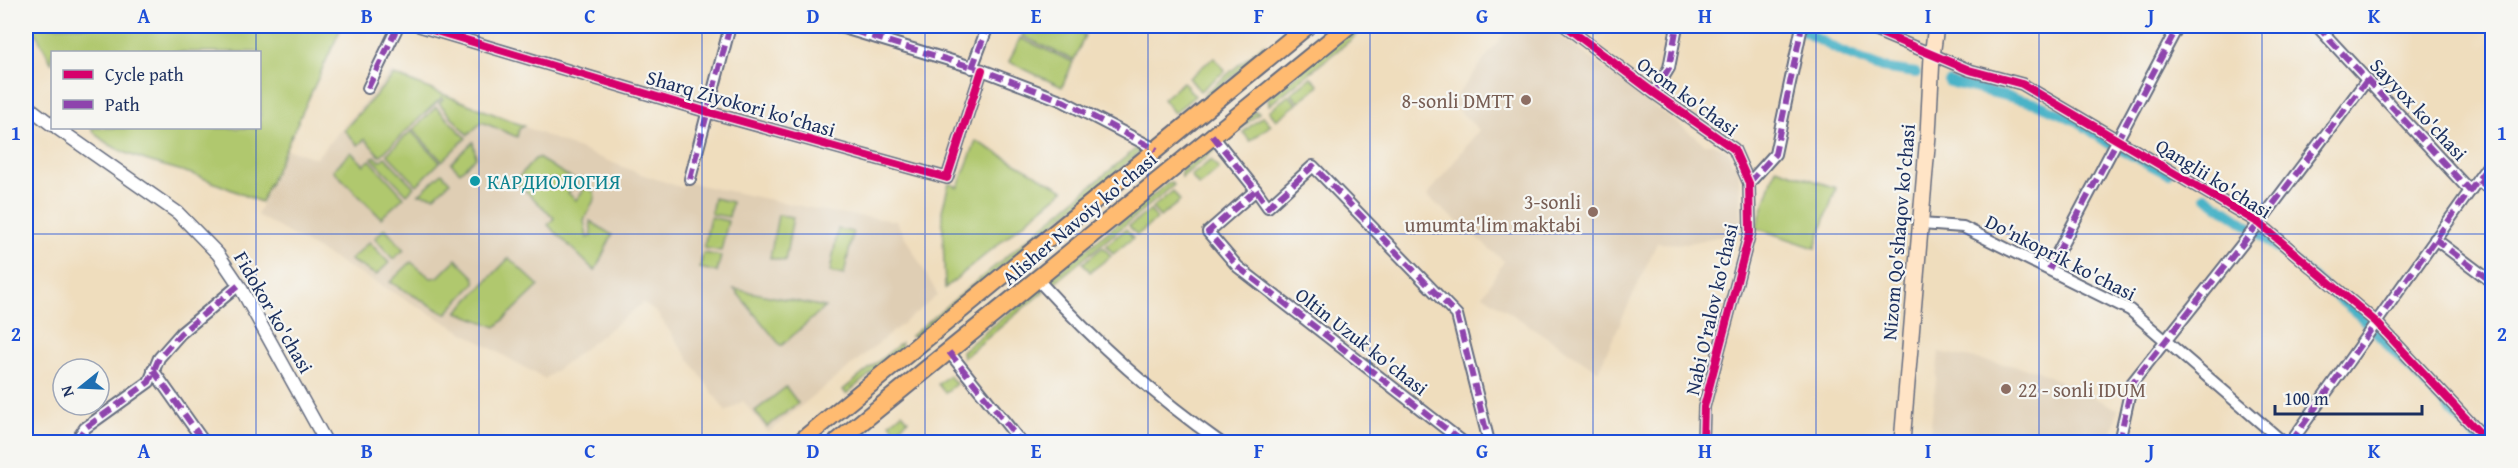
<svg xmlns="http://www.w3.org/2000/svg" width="2518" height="468" font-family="'Gentium Book Plus',serif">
<rect width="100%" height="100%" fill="#f6f6f2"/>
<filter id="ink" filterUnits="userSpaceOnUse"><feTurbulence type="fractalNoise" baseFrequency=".0167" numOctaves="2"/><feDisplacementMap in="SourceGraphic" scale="12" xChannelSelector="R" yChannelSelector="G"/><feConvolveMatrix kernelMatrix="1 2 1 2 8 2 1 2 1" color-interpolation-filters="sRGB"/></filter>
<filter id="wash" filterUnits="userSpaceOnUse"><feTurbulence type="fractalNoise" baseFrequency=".008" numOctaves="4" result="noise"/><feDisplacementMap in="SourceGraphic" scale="24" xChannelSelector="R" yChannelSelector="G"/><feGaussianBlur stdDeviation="1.35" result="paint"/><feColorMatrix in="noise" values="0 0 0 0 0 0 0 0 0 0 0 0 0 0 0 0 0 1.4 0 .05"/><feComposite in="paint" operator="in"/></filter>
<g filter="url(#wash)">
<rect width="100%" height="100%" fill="#efddbd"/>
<g fill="#dfceb4">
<path d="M1510 26H1548L1705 144H1713L1730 152 1731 163 1738 162 1742 228H1736L1735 233 1685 244 1657 243 1598 371 1483 295 1504 261 1427 196 1479 130 1451 103Z"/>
<path d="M391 72 638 173 683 188 685 182 830 212 896 221 938 295 768 433 743 401 726 412 657 313 643 303 545 379 257 215 286 149 316 158Z"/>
<path d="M1939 352 2036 370 2118 409 2110 442H1929Z"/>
</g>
<g fill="#b0c86e" stroke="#667c66" stroke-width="1.5">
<path d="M32 26H342L261 202C241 194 221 185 200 177 169 165 109 156 91 128H260V52H52V64Z"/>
<path d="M1026 26H1064L1085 35 1074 60 1022 36Z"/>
<path d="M1358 26H1368L1269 105 1268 98Z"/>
<path d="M1020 38 1073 62 1062 87 1009 62Z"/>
<path d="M1264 44 1265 49 1208 97 1203 95Z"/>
<path d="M1214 57 1225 71 1200 91 1189 78Z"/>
<path d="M394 75 524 126 519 129 517 137 482 122 468 135 439 103 443 99 442 97 380 156 365 139 358 145 344 130Z"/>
<path d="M1311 77 1319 86 1298 102 1291 93Z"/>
<path d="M1183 82 1195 96 1174 113 1163 99Z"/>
<path d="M1289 95 1297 104 1276 120 1269 111Z"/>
<path d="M436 107 466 138 442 161 413 130Z"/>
<path d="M1255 111 1259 113 1221 145V138Z"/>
<path d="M1263 116 1271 125 1250 141 1243 132Z"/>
<path d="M411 131 440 162 417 185 387 154Z"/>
<path d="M976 141 1064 190 945 288 942 211 949 183 958 187Z"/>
<path d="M473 142 476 157 460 172 451 163Z"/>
<path d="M1213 145 1216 149 1182 177 1181 171Z"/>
<path d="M1138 147 1139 153 916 337 911 336Z"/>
<path d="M351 152 364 165 370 160 404 197 381 218 333 170Z"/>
<path d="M375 156 380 161 385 157 414 187 407 194 372 158Z"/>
<path d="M538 158 575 180 576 183 568 193 576 200 585 188H589L594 192 595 198 584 220 587 238 592 236 590 221 612 235 595 271 548 225 554 218 515 181 535 159Z"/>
<path d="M1211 160 1219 169 1199 186 1191 176Z"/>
<path d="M1776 168 1836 188 1815 248 1756 228Z"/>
<path d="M442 173 450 182 435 196 419 194Z"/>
<path d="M1172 183 1174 185 1049 287 1045 283 1167 184Z"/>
<path d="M1173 191 1180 201 1160 217 1152 208Z"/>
<path d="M714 198 732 202 729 217 711 214Z"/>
<path d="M1150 210 1157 219 1137 235 1129 226Z"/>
<path d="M778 215 793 217 785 261 770 258Z"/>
<path d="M710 217 728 221 721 251 704 248Z"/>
<path d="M385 228 404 250 393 259 375 238Z"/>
<path d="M838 229 853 232 844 275 830 272Z"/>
<path d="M1126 229 1133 238 1113 254 1106 245Z"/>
<path d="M369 242 389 263 376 275 350 260Z"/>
<path d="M1103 247 1111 256 1090 272 1083 263Z"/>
<path d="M703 253 721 256 717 272 700 268Z"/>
<path d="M509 258 539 286 496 327 457 312Z"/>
<path d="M456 259 474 277 475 283 446 314 390 282 411 262 431 278 438 277Z"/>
<path d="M1041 287 1044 291 963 358 962 351Z"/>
<path d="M734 289 825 307 781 346Z"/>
<path d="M901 343 902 348 846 394 843 390Z"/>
<path d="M949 375 956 384 945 393 938 384Z"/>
<path d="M786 387 798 403 767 427 755 411Z"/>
<path d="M902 413 908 420 896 431 890 423Z"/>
</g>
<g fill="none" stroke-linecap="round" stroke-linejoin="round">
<g stroke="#49b3c7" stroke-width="10">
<path d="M1590 26 1597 30 1602 26"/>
<path d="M1793 26 1842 52 1882 68 1916 73"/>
<path d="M1949 82 2038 104 2077 121 2108 143 2168 174"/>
<path d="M2205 196 2257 232 2361 317 2481 442"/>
</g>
</g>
</g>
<g filter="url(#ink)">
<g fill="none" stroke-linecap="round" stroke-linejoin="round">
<defs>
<g id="minor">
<path d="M419 26 708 112 947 178 982 70"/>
<path d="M837 26 982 70 1063 101 1157 150"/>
<path d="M1565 26 1654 93 1734 149 1749 183 1750 232 1704 407 1703 442"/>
<path d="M1864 26 1969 70 2022 84 2259 223 2376 322 2488 442"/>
<path d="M2317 26 2470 191"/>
<path d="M972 68 988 26"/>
<path d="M368 88 398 26"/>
<path d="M1654 93 1669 68 1677 26"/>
<path d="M1212 135 1256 190 1208 232 1238 267 1463 442"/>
<path d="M690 179 730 26"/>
<path d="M2478 180 2492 191"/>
<path d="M1749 183 1775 154 1802 26"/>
<path d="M1256 190 1268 207 1313 166 1457 315 1489 442"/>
<path d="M1921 224 1963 227 2130 310 2283 442"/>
<path d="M2435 239 2492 282"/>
<path d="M2049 269 2178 26"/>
<path d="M1038 280C1093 340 1154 396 1220 442"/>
<path d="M949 352 1021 442"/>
<path d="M153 370 204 442"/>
<path d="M80 442V435L85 428 149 382 159 358 181 333 239 285"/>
<path d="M2119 442 2132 383 2259 223 2367 80"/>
<path d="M2291 442 2492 160"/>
<path d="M2476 442 2492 422"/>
</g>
<g id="tertiary">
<path d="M26 105 52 125"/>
<path d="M57 128 178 213 218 254 239 285 326 442"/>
</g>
<path id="secondary" d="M1902 442 1928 135 1932 56 1936 26"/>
<g id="primary">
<path d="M800 442 1307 26"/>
<path d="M837 442 1348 26"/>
</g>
</defs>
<use href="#minor" stroke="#656c7f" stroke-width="14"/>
<use href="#tertiary" stroke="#656c7f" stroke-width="15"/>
<use href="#secondary" stroke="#656c7f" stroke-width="18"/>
<use href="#primary" stroke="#656c7f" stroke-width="20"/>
<use href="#minor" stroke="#fff" stroke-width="10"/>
<use href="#tertiary" stroke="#fff" stroke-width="12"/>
<use href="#secondary" stroke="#ffe4c6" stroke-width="15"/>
<use href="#primary" stroke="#ffbb71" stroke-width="16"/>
<g stroke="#8e44ad" stroke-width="6" stroke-dasharray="12 6" stroke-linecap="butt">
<path d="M837 26 982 70 1063 101 1157 150"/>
<path d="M2317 26 2470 191"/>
<path d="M972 68 988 26"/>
<path d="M368 88 398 26"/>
<path d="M1654 93 1669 68 1677 26"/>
<path d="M1212 135 1256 190 1208 232 1238 267 1463 442"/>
<path d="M690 179 730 26"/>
<path d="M2478 180 2492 191"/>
<path d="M1749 183 1775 154 1802 26"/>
<path d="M1256 190 1268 207 1313 166 1457 315 1489 442"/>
<path d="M2435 239 2492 282"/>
<path d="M2049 269 2178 26"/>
<path d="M949 352 1021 442"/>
<path d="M153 370 204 442"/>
<path d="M80 442V435L85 428 149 382 159 358 181 333 239 285"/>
<path d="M2119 442 2132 383 2259 223 2367 80"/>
<path d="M2291 442 2492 160"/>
<path d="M2476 442 2492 422"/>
</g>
<defs>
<g id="cycleway">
<path d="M419 26 708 112 947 178 982 70"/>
<path d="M1565 26 1654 93 1734 149 1749 183 1750 232 1704 407 1703 442"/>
<path d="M1864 26 1969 70 2022 84 2259 223 2376 322 2488 442"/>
</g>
</defs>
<use href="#cycleway" stroke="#f6f6f2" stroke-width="11"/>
<use href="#cycleway" stroke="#d6006c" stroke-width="8"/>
</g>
</g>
<path fill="none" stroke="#1d4ed8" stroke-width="1.5" stroke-opacity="0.55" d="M256 26V52M479 26V442M702 26V442M925 26V442M1148 26V442M1370 26V442M1593 26V442M1816 26V442M2039 26V442M2262 26V442M256 128V442M26 234H2492"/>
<g fill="#8d6e63" stroke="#f6f6f2" stroke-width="2">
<circle cx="1526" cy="100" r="6"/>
<circle cx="1593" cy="212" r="6"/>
<circle cx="2006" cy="389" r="6"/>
</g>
<circle fill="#0f9aa8" stroke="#f6f6f2" stroke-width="2" cx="475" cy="181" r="6"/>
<g text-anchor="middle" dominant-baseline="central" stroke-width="4.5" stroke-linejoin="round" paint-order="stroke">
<g font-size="20" fill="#1b2f5e" stroke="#f6f6f2">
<text transform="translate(1688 96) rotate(36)">Orom ko'chasi</text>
<text transform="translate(741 103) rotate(16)">Sharq Ziyokori ko'chasi</text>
<text transform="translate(2419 109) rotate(47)">Sayyox ko'chasi</text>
<text transform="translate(2214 178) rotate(32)">Qanglii ko'chasi</text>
<text transform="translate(1079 218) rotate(-40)">Alisher Navoiy ko'chasi</text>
<text transform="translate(1898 232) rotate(-85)">Nizom Qo'shaqov ko'chasi</text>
<text transform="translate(2061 257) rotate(27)">Do'nkoprik ko'chasi</text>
<text transform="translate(1711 309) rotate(-77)">Nabi O'ralov ko'chasi</text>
<text transform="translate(274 312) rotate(60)">Fidokor ko'chasi</text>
<text transform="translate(1362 341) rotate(38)">Oltin Uzuk ko'chasi</text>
</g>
<g font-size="20" fill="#785e54" stroke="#f6f6f2" text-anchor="end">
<text x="1514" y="100">8-sonli DMTT</text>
<text x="1581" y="201">3-sonli<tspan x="1581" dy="23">umumta'lim maktabi</tspan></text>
<text x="2018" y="389" text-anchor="start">22 - sonli IDUM</text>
</g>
<g font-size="20" fill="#0d838f" stroke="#f6f6f2" text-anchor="start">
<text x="487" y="181">КАРДИОЛОГИЯ</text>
</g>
</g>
<rect width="2518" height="468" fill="none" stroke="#f6f6f2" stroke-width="66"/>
<rect x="51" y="51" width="210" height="78" fill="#f6f6f2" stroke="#9ea6b7" stroke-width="1.5"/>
<rect x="63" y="70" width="30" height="9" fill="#d6006c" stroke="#9ea6b7" stroke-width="1.5"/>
<text x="105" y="81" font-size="18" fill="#1b2f5e">Cycle path</text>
<rect x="63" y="100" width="30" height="9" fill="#8e44ad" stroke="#9ea6b7" stroke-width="1.5"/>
<text x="105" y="111" font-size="18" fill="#1b2f5e">Path</text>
<g transform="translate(81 387) rotate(252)"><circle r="28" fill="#f6f6f2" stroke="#9ea6b7" stroke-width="1.5"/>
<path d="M0-4.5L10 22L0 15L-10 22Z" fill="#1f6fb2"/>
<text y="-9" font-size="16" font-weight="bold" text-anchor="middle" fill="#1b2f5e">N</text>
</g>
<path d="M2275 405v9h147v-9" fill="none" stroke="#1b2f5e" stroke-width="3"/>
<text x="2284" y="405" font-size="18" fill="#1b2f5e" stroke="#f6f6f2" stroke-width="4.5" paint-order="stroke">100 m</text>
<rect x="33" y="33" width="2452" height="402" fill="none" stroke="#1d4ed8" stroke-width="2"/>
<g font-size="20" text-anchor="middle" font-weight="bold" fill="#1d4ed8">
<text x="144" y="23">A</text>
<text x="367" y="23">B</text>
<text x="590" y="23">C</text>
<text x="813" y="23">D</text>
<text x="1036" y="23">E</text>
<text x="1259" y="23">F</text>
<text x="1482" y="23">G</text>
<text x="1705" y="23">H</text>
<text x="1928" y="23">I</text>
<text x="2151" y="23">J</text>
<text x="2374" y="23">K</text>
<text x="16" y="140">1</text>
<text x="2502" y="140">1</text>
<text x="16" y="341">2</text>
<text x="2502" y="341">2</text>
<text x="144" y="458">A</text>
<text x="367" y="458">B</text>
<text x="590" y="458">C</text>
<text x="813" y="458">D</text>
<text x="1036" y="458">E</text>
<text x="1259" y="458">F</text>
<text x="1482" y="458">G</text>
<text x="1705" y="458">H</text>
<text x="1928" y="458">I</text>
<text x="2151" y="458">J</text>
<text x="2374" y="458">K</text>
</g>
</svg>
